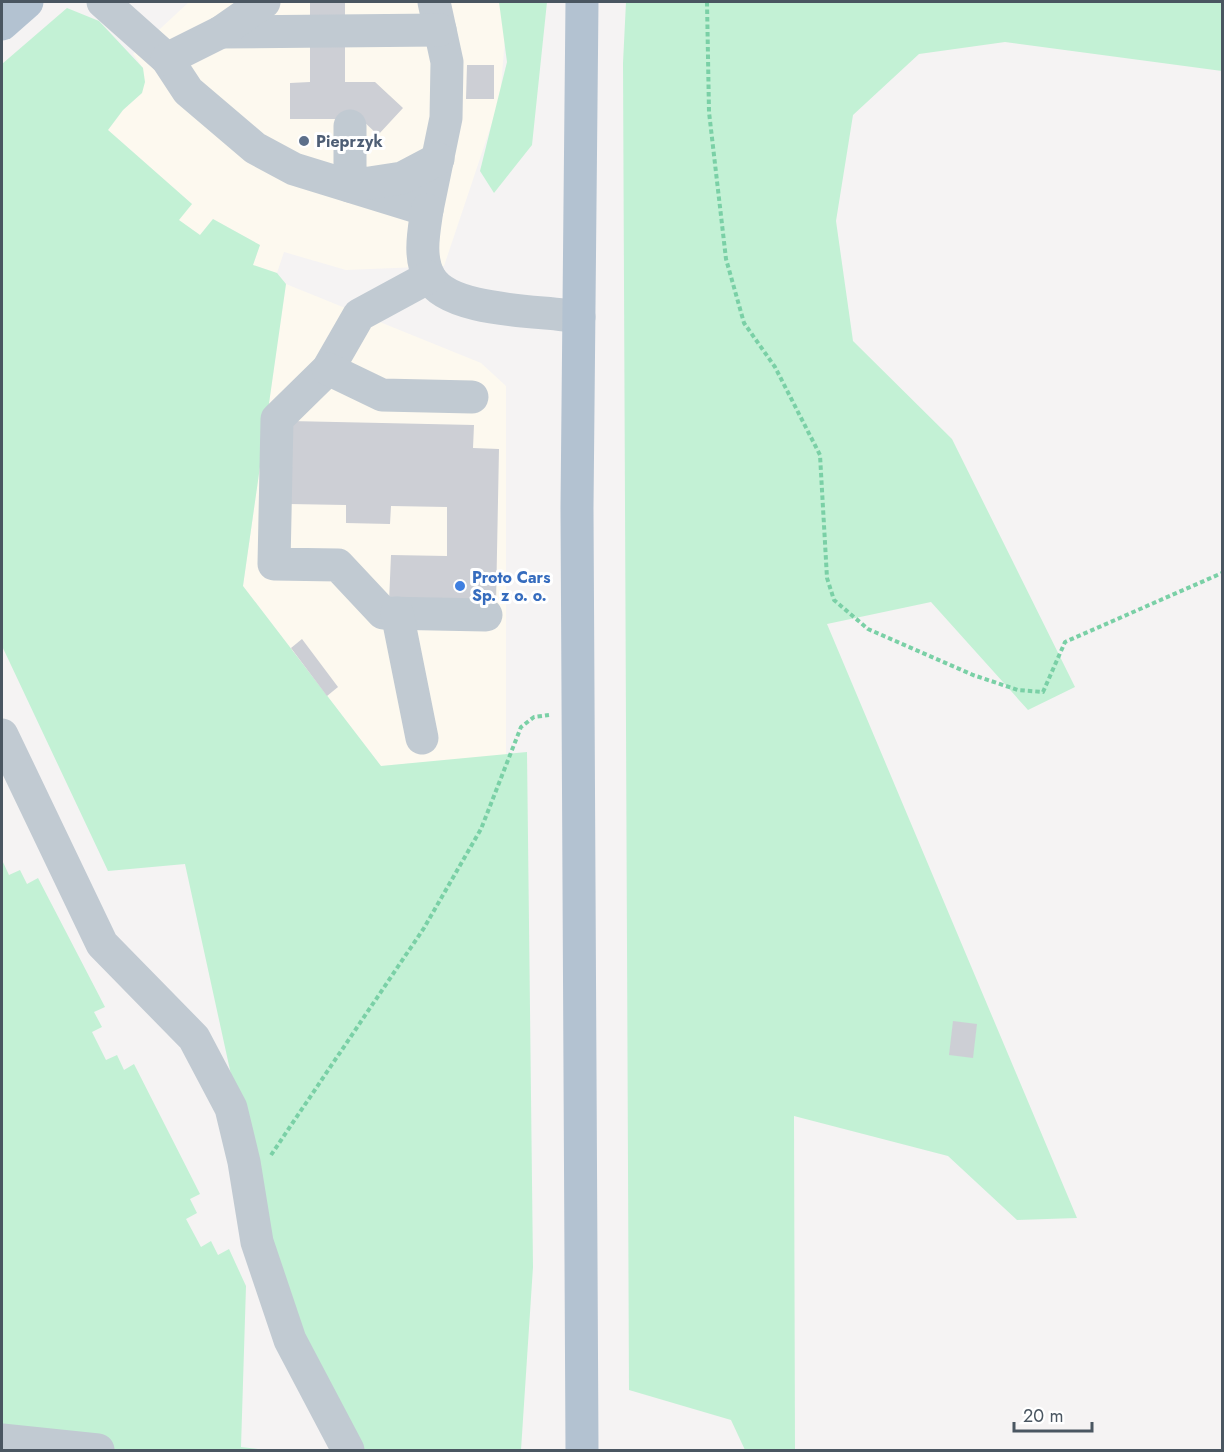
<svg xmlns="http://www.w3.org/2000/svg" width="1224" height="1452" font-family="Jost,sans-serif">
<rect width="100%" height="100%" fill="#f5f3f3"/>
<g fill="#fdf9ef">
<path d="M189 2H500L505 38 500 99 444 266 346 270 284 252 277 273 253 265 260 245 213 219 200 235 178 220 192 204 108 130 123 110 142 93 143 68 133 54Z"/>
<path d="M286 284 481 363 506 386V755L381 766 243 586Z"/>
</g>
<g fill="#c3f1d5">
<path d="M499 2H547L532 145 494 193 480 171 507 62Z"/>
<path d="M626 2H1222V71L1005 42 919 54 853 115 836 221 853 341 952 439 1075 687 1028 710 931 602 827 624 1077 1218 1017 1220 948 1156 794 1116 795 1450H745L731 1420 629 1390 623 63Z"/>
<path d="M67 8 99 21 143 68 145 82 142 93 123 110 108 130 192 204 179 220 200 235 213 219 260 245 253 265 277 273 286 284 243 586 381 766 527 752 533 1267 521 1450H359L298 1333 266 1235 185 864 108 871 2 646V64Z"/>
<path d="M2 860 9 875 20 870 27 884 38 878 105 1007 94 1012 102 1027 92 1032 106 1060 117 1055 124 1070 134 1064 200 1194 190 1199 197 1213 186 1219 201 1247 211 1241 218 1255 229 1249 246 1286 241 1447 266 1450H2Z"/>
</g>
<g fill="#cdcfd5">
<path d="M310 2H345V82H375L403 108 378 135 361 119H290V83L310 82Z"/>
<path d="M467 65H494V99H466Z"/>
<path d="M290 421 474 425 473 448 499 449 496 604 389 602 391 555 447 556V507L391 506 390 524 346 523V505L289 504Z"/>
<path d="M302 639 338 687 327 696 291 648Z"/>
<path d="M953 1021 977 1024 973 1058 949 1055Z"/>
</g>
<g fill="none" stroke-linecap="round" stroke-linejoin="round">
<g stroke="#7ad0a6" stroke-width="4" stroke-dasharray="4.5 3" stroke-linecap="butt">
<path d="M707 2 709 112 726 259 744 323 775 367 820 455 827 578 834 600 868 629 973 675 1018 690 1043 692 1065 642 1222 573"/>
<path d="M271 1155 424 928 481 829 521 727 534 717 549 715"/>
</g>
<g stroke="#c1cad2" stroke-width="33">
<path d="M103 2 167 59 188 91 255 148 294 169 427 210 446 118 447 62 434 2"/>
<path d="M221 32 440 30"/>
<path d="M167 59 221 32 264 2"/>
<path d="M350 126V186L402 178 438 159"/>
<path d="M427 210C424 231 418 258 430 278 450 313 541 310 579 317"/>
<path d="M429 277 359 315 328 369 277 419 274 564 338 565 383 613 486 615"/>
<path d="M328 369 382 395 472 397"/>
<path d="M397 613 422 738"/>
<path d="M2 735 102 944 194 1038 231 1108 244 1162 257 1242 290 1340 348 1450"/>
<path d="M2 1440 98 1450"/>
</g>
<g stroke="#b3c2d1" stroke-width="33">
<path d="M582 2 577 508 582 1450"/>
<path d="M2 24 27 2"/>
</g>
</g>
<circle fill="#5c6f8a" stroke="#fff" stroke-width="2" cx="304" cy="141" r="6"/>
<circle fill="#3f7fe0" stroke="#fff" stroke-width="2" cx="460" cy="586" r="6"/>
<g text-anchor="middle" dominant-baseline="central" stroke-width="6" stroke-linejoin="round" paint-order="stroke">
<g font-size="16" font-weight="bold" fill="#4e5e75" stroke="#fff" text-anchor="start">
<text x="316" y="141">Pieprzyk</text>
</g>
<g font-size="16" font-weight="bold" fill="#366cbe" stroke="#fff" text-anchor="start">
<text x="472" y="577">Proto Cars<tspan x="472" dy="18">Sp. z o. o.</tspan></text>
</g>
</g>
<rect width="1224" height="1452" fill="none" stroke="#4a5661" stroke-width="6"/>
<path d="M1014 1422v9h78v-9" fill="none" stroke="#4a5661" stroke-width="3"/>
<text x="1023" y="1422" font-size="18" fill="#4a5661" stroke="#ffffff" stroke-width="4.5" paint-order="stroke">20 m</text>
</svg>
